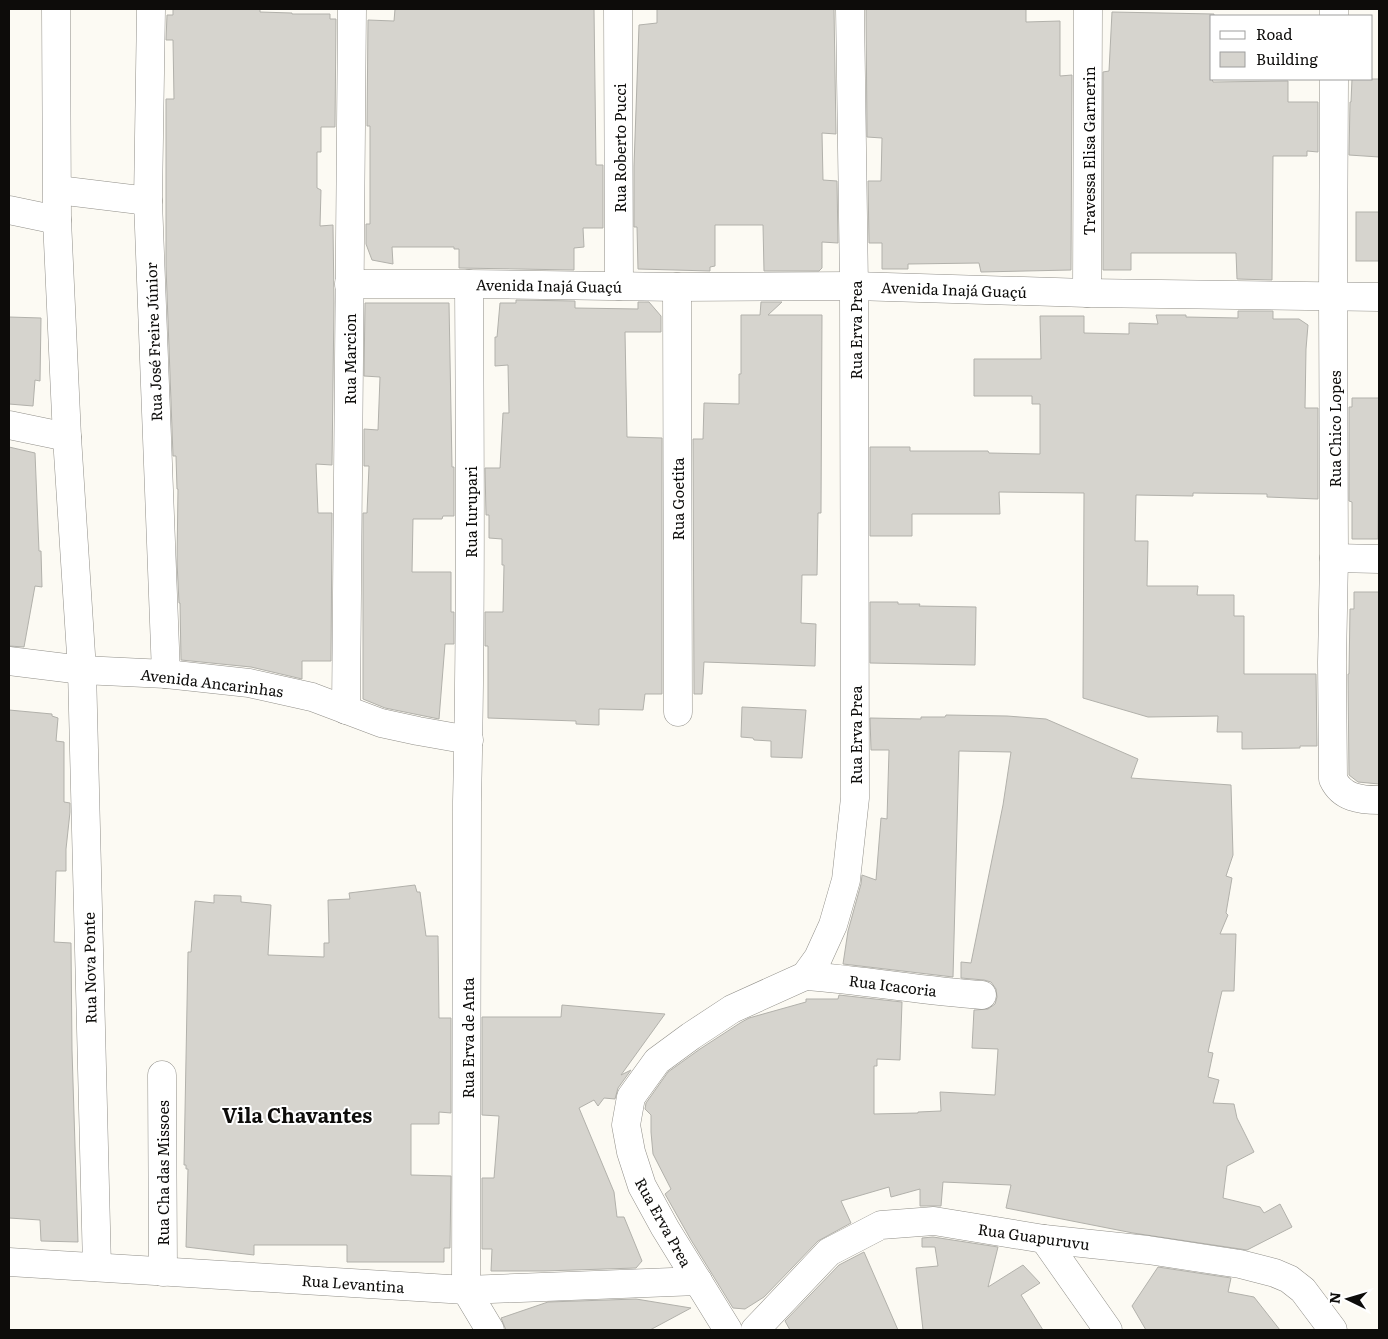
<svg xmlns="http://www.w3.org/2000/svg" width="1388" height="1339" font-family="Literata,serif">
<rect width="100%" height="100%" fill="#fcfaf3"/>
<g fill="#d6d4ce" stroke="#b2b1ab">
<path d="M173 9H260V12L292 13V14H330V19H336L335 127H321V152H317V188L321 190 320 226 333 225 334 302 332 465 316 464 318 513H332L331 661H302V679L251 667 181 660 180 603H179L177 562 178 489H177L176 456H173L166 267V99H174L173 40H166L167 15H173Z"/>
<path d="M395 9H594L596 165H603V228H583L584 247 574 248V270L459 268V249H454V247H392L393 264 372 260 366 244V224H370V126H367L368 20 394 21Z"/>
<path d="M657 9H834L836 134 822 133 823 180 837 181 838 243 822 242V268L819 271H764L763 225H715V266L710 267V271L638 269 637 227H634V166L639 25 657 23Z"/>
<path d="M866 9H1026V22L1060 21V76L1072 75 1071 270 981 272 979 263 908 264V269H882V243H869L868 181H881L882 138 867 137Z"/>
<path d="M1112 12 1214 14V16H1212V79L1213 82 1288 81V102H1318V152L1307 151V156H1273L1272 280 1237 279 1236 253H1131V270H1103V72L1109 71Z"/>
<path d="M1352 79H1379V157L1349 155 1350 102H1351Z"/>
<rect x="1356" y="212" width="23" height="49"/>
<path d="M516 300 575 301V308L638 309V302H649L661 316V332H625L627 437 662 438V694H645L643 710 599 709V725L576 724V721L488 718V646H485V612H503L504 565H502V539L489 538V515H486L485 468H500L503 413H509L508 365 495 366V337H497L500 303H516Z"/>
<path d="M761 302H782L768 315H822L821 513H818L817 575H802L801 623 816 624 815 666 704 662 702 694H694L693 439H703L704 403 739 404V374H741V315H760Z"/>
<path d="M365 303H449L452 467H454V516H443L442 519H413L412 572H451V612H454V644H445L439 719 385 708 363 699V513H367L369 466H364V429L378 430 380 377 364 376Z"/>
<path d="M1238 311H1273V319H1299L1308 325 1306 349 1305 408H1318V499L1267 497V494L1193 493V496L1136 495 1135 541H1148L1147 586H1198L1197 595H1234V616H1244V674H1316L1317 746H1300V748L1242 749V732H1217L1218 716 1148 717 1083 698 1084 493 999 492 1000 514H912V536H870V447H910V451H988L989 453 1040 454V404H1032V396H974V359H1041L1040 316H1084V333L1129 334V323L1158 324 1156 315H1186V317L1238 318Z"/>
<path d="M9 317 41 318 40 381 35 380 33 406 9 404Z"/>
<path d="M1352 398H1379L1378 539H1352V502L1349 501V407H1352Z"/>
<path d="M9 447 35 453 39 551H41L42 587 35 586 24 647 9 646Z"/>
<path d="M1354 592H1379V784L1358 782 1349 775 1348 674H1349L1350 609H1354Z"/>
<path d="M870 602H898V604H920L919 606 976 607 975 665 870 663Z"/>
<path d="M742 707 806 710 802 758 771 757V741L754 740 753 738 741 737Z"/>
<path d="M9 710 52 714V716L58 718 56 741 64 742V802L70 803V812L66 849V871H56L54 942 71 943 72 1050 78 1242 41 1241 40 1220 9 1218Z"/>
<path d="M946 715 1007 716 1046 719 1138 759 1131 778 1231 785 1233 855 1226 876 1232 878 1226 913 1228 915 1220 934H1236L1234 991H1222L1208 1052 1213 1053 1208 1077 1219 1080 1213 1103 1234 1104 1237 1118 1254 1152 1227 1166 1223 1198 1260 1207 1264 1213 1280 1204 1292 1227 1247 1250 1133 1233 1006 1208 1011 1185 943 1182 941 1206H920V1189L891 1197 889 1187 841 1201 851 1223 818 1241 764 1297 745 1309 733 1308 691 1240 665 1194 671 1189 653 1154 651 1132V1115L645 1109 646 1103 668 1072 700 1049 740 1023 749 1018 806 1002V999H838L839 995 902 1002 900 1060 877 1059V1066H874V1114L918 1113V1112L941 1111 940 1092 995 1095 998 1049 972 1048 974 1010 988 1009 995 1004 997 997 996 989 991 982 984 980 961 978V962L971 963 1003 805 1011 752 959 751 953 977 843 964 848 931 861 884 862 875 876 880 881 818 887 819 889 750H871L870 718 921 719V717H945Z"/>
<path d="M415 885 417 892H420L426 936H438L439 1018H451V1113L439 1112V1124H411V1175L451 1176 450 1248H444V1262H347V1245H254V1255L186 1247 188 1169H186V1165H184L188 952H191L195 901 214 903V895L241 896V902L271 905 268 955 324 957V943H329L328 900 350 899 349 893Z"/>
<path d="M562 1005 665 1014 621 1075 631 1070 618 1088 615 1099 604 1098 598 1106 594 1100 579 1108 614 1192 617 1217H624L642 1261 636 1268 544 1271H491L492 1249H482V1178H494L499 1116 482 1115V1017H561Z"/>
<path d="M933 1237 998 1247 988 1287 1023 1265 1040 1283 1021 1295 1043 1330H923L916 1268 938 1266 935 1247H922V1238Z"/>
<path d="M864 1252 898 1330H790L785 1321 839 1265Z"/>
<path d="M1158 1267 1231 1278 1228 1292 1254 1297 1280 1330H1146L1132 1306Z"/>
<path d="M636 1299 691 1308 650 1330H506L501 1318 548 1302Z"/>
</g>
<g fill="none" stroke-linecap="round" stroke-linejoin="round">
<defs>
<g id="minor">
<path d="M56 9 57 220 67 437 82 670 97 1267"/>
<path d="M151 9 148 201 166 674"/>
<path d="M618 9 619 286"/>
<path d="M1334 16V9"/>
<path d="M1334 79 1333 296 1334 558 1332 662 1333 779C1342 798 1360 800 1379 800"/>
<path d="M58 190 148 201"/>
<path d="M9 210 57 220"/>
<path d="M349 284H469L677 287 854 286 1087 293 1379 297"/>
<path d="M469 284C470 457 471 630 467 802L466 1290 490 1330"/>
<path d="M677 287 678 712"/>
<path d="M1087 293 1088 9"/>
<path d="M9 425 67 437"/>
<path d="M1334 558 1379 559"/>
<path d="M9 661 82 670 166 674 249 683 312 697 381 723 418 731 469 740"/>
<path d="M346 710 352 9"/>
<path d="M805 976C864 980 922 991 982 995"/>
<path d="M162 1075 163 1272"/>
<path d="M1044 1239 1108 1330"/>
<path d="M9 1262 466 1290 698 1281"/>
<path d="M728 1330 665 1228 642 1186 631 1152 626 1125 631 1097 657 1061 691 1036 732 1009 805 976 818 958 833 925 846 880 855 798 854 286 850 9"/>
<path d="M755 1330 829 1252 881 1225 934 1221 1044 1239 1148 1250 1240 1264 1275 1273 1289 1279 1303 1290 1333 1330"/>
</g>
</defs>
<use href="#minor" stroke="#918f89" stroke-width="29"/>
<use href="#minor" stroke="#fff" stroke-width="28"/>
</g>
<g text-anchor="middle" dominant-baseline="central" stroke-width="4" stroke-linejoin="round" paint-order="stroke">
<g font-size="15" fill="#0d0c0a" stroke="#fff">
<text transform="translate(619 148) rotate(-90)">Rua Roberto Pucci</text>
<text transform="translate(1088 151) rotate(-90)">Travessa Elisa Garnerin</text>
<text transform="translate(549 285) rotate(1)">Avenida Inajá Guaçú</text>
<text transform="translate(954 289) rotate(2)">Avenida Inajá Guaçú</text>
<text transform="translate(855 330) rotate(-90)">Rua Erva Prea</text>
<text transform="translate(153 342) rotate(-92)">Rua José Freire Júnior</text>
<text transform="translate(349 359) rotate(-90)">Rua Marcion</text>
<text transform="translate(1334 429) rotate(-90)">Rua Chico Lopes</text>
<text transform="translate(677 499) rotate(-90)">Rua Goetita</text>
<text transform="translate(470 512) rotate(-90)">Rua Iurupari</text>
<text transform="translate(212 682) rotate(7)">Avenida Ancarinhas</text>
<text transform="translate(855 735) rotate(-90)">Rua Erva Prea</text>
<text transform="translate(89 968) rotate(-91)">Rua Nova Ponte</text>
<text transform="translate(893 985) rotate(7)">Rua Icacoria</text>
<text transform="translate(467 1038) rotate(-90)">Rua Erva de Anta</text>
<text transform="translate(162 1173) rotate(-90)">Rua Cha das Missoes</text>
<text transform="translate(664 1222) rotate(61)">Rua Erva Prea</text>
<text transform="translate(1034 1236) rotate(8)">Rua Guapuruvu</text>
<text transform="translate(353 1283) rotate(4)">Rua Levantina</text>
</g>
<g font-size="20" font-weight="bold" fill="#0d0c0a" stroke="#fff">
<text x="297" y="1114">Vila Chavantes</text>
</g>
</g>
<rect width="1388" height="1339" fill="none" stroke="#0d0c0a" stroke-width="20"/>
<rect x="1210" y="15" width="162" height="65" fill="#ffffff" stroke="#9e9e9d"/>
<rect x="1220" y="31" width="25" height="8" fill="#ffffff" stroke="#9e9e9d"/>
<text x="1256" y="40" font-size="15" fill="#0d0c0a">Road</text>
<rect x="1220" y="52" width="25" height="15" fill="#d6d4ce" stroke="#9e9e9d"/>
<text x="1256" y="65" font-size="15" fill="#0d0c0a">Building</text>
<g transform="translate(1348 1299) rotate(275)" stroke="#ffffff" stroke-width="4" paint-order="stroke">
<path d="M0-4L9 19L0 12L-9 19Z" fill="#0d0c0a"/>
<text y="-8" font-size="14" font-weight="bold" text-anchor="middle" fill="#0d0c0a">N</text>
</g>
</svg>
